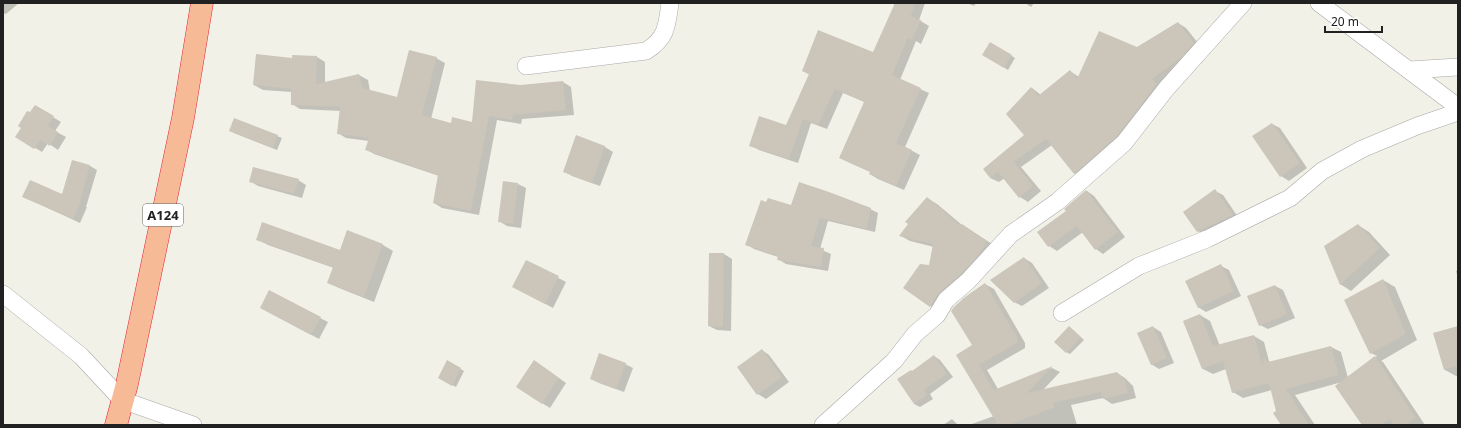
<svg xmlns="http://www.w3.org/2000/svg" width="1461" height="428" font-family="'Noto Sans',sans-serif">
<rect width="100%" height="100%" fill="#f2f1e8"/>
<g fill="#0003">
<path d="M3 3H19L6 14 3 13Z"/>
<path d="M892 3H925L919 20 929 26 921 44 916 41 900 80 929 93 905 147 920 155 904 190 878 179 870 174 871 172 848 162 865 102 843 93 827 129 811 123 798 163 759 150 750 145 787 126 810 75 803 71 874 54 895 5Z"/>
<path d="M967 3H976L974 6Z"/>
<path d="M1025 3H1034L1031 7Z"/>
<path d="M1178 23 1186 28 1202 48 1083 178 1074 173 1052 145 1021 167 1041 191 1028 202 1020 197 1005 178 999 182 990 178 1026 135 1032 88 1041 95 1070 71 1079 77 1137 49Z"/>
<path d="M990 43 1015 58 1008 70 984 54Z"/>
<path d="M293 56 317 57 325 62V83L359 75 368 80 370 91 398 98 436 58 445 63 431 119 451 124 473 123 520 86 563 82 571 87 574 115 522 119 521 124 497 120 479 215 442 208 434 203 439 176 374 154 366 149 369 141 346 138 338 133 341 111 300 109 292 104V92L263 90 254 85 293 59Z"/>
<path d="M35 106 61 122 55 131 66 137 58 150 48 143 42 152 17 137Z"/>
<path d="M235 119 282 138 277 150 234 133Z"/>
<path d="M1272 124 1280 128 1307 168 1289 181 1281 176Z"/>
<path d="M577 137 605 147 613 152 600 186 572 176 564 171Z"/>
<path d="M73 161 90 166 97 170 86 207H87L80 223 24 197 63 196Z"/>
<path d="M298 180 306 185 302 198 258 186 250 181Z"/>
<path d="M518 184 526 188 521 228 507 226 499 221Z"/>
<path d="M1087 191 1094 196 1125 237 1103 254 1096 249 1083 232 1057 251 1049 246 1067 211Z"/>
<path d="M1215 191 1223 195 1240 220 1206 236 1198 231Z"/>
<path d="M927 198 937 204 962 225 997 247 940 312 904 288 930 267 934 247 910 241 901 236Z"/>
<path d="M792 207 870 209 878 213 875 232 828 221 820 249 831 254 828 271 786 264 778 259V257L754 249 746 244Z"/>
<path d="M1358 225 1369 232 1390 255 1351 291 1340 284Z"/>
<path d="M348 232 383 245 393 251 374 302 339 288 328 283 334 268 268 245 257 239 340 251Z"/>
<path d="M710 254H724L732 259 731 331 717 330 709 326Z"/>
<path d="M1024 258 1032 263 1049 288 1022 306 1014 302Z"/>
<path d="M526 261 566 282 553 308 521 291Z"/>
<path d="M1221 266 1229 270 1241 296 1206 312 1198 307Z"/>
<path d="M1458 270V278L1456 271Z"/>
<path d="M1383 280 1395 287 1417 340 1381 361 1383 362 1425 425H1363L1342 382 1295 395 1315 425H1282L1272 390 1243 398 1233 392 1226 369 1213 374 1203 369 1184 321 1200 315 1210 321 1220 346 1254 336 1264 342 1269 361 1271 363 1331 347 1341 352 1348 378 1377 356 1371 353Z"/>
<path d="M985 284 994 289 1025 343V348L987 370 998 389 1052 368 1060 372 1043 390 1117 373 1125 378 1133 386 1136 398 1112 404 1103 398 1071 405 1077 425H969L994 416 957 355 974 346Z"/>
<path d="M1275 286 1283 290 1295 318 1268 329 1260 325Z"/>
<path d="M269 312 320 318 328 322 319 339Z"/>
<path d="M1069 327 1084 340 1070 354 1066 352Z"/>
<path d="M1153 327 1161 332 1174 363 1159 369 1151 364Z"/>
<path d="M1458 327V376H1456L1445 370Z"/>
<path d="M762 350 769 355 789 382 766 399 758 394 738 367Z"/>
<path d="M934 356 940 360 953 377 930 394 933 399 920 407 914 404 913 372Z"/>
<path d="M447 361 464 371 456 387 439 378Z"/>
<path d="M625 364 633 368 624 392 599 383 591 379Z"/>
<path d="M542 366 566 383 550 408 542 403Z"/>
<path d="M952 419 958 425H943Z"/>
</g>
<g fill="#cbc5ba">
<path d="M895 3H915L911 16 921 20 912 40 908 38 892 75 921 88 896 143 912 150 896 186 869 174 870 172 839 158 864 102 835 89 818 125 803 119 789 159 749 146 759 116 786 125 809 74 802 71 818 30 873 52Z"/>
<path d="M1178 22 1194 43 1182 57 1152 79 1157 84 1117 136 1074 174 1046 139 1014 162 1033 186 1019 198 998 172 990 178 983 169 1024 135 1006 114 1031 87 1038 96 1070 70 1077 79 1099 31 1137 47Z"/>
<path d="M990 42 1012 55 1004 68 982 55Z"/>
<path d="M409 50 437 57 422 115 451 123 452 117 472 122 476 80 520 85 563 81 566 110 513 115 512 120 489 116 471 211 433 203 438 175 365 150 369 138 337 134 340 107 291 105V89L253 85 256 54 292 58V55L317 56 316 84 359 74 363 88 397 97Z"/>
<path d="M35 105 54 116 48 126 58 132 50 146 40 140 34 149 15 137 21 128 18 126 27 111 30 112Z"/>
<path d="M234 118 278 135 273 148 229 131Z"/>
<path d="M1272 123 1300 163 1280 177 1252 136Z"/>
<path d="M576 135 605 146 592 183 563 172Z"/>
<path d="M72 160 90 165 80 202H81L73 219 22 197 30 180 62 194Z"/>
<path d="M253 167 299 179 294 194 249 182Z"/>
<path d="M503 181 518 183 513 224 498 222Z"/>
<path d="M799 182 829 192 871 208 867 229 820 218 811 246 824 248 821 267 777 260 778 256 745 245 761 200 766 202 768 198 791 205Z"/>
<path d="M1215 189 1233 215 1197 232 1183 212Z"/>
<path d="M1086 190 1118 232 1095 250 1077 226 1048 247 1037 232 1066 211 1064 209Z"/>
<path d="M927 197 961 226 962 224 987 241 978 256 961 274 939 293 930 307 903 288 920 264 929 265 933 244 899 236 908 224 905 222Z"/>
<path d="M262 222 340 250 347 230 383 244 364 297 327 283 333 267 256 240Z"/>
<path d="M1358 224 1380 248 1340 285 1324 246Z"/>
<path d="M709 253H724L723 327 708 326Z"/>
<path d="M1024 257 1042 283 1014 303 990 280Z"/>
<path d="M526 260 559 276 545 304 512 287Z"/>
<path d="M1221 264 1234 291 1198 308 1185 281Z"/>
<path d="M1383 279 1406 334 1370 354 1344 300Z"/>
<path d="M985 283 1017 337V343L979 365 994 390 1053 366 1027 393 1117 372 1125 380 1128 393 1103 399 1101 392 1053 403 1055 407 1009 425H998L956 355 972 345 951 311 954 307 965 297Z"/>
<path d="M1275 285 1287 314 1259 326 1247 296Z"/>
<path d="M269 290 321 317 311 335 260 308Z"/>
<path d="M1200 314 1213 346 1254 335 1262 364H1264L1262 359 1265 358 1268 362 1331 346 1339 375 1286 389 1309 425H1281L1273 413 1276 411 1269 383 1232 393 1223 361 1202 369 1183 321Z"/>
<path d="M1069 326 1081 337 1066 353 1054 342Z"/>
<path d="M1153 326 1167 358 1151 365 1137 333Z"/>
<path d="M1458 326V366L1444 370 1433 333Z"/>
<path d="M762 349 782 377 757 395 737 367Z"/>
<path d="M599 353 626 363 616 389 590 379Z"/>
<path d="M934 355 947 374 924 390 927 395 914 404 897 379 911 370 912 371Z"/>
<path d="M1375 356 1416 418 1405 425H1394L1390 419 1381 425H1362L1335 386Z"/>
<path d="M447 360 461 368 452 386 438 378Z"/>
<path d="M534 360 559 378 542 404 516 387Z"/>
</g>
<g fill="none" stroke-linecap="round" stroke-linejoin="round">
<defs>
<g id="minor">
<path d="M1319 3 1458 107"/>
<path d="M526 66 646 51C667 38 667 25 670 3"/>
<path d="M1409 70 1458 67"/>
<path d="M3 294 81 356 122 400 193 425"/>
<path d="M1062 313 1139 266 1207 239 1290 198 1322 171 1362 149 1417 126 1458 112"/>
<path d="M823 425 894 361 915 334 937 315 946 300 968 281 1011 234 1057 202 1124 143 1166 89 1243 3"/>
</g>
<path id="trunk" d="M116 425 127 384 183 118 202 3"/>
</defs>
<use href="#minor" stroke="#a8a8a8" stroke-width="18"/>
<use href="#trunk" stroke="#e81d3a" stroke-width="23"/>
<use href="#minor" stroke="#fff" stroke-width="17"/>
<use href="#trunk" stroke="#f6bb96" stroke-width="22"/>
</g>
<g text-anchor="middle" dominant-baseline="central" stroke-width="4" stroke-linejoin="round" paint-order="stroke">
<rect fill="#fff" stroke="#646464" stroke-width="1" x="143" y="204" width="40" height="22" rx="3"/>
<g font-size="13" font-weight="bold" fill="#212121">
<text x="163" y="215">A124</text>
</g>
</g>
<rect width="1461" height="428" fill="none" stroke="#212121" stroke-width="8"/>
<path d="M1325 26v6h57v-6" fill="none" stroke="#212121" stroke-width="2"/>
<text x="1331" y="26" font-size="12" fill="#212121" stroke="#ffffff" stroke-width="3" paint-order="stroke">20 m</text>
</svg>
